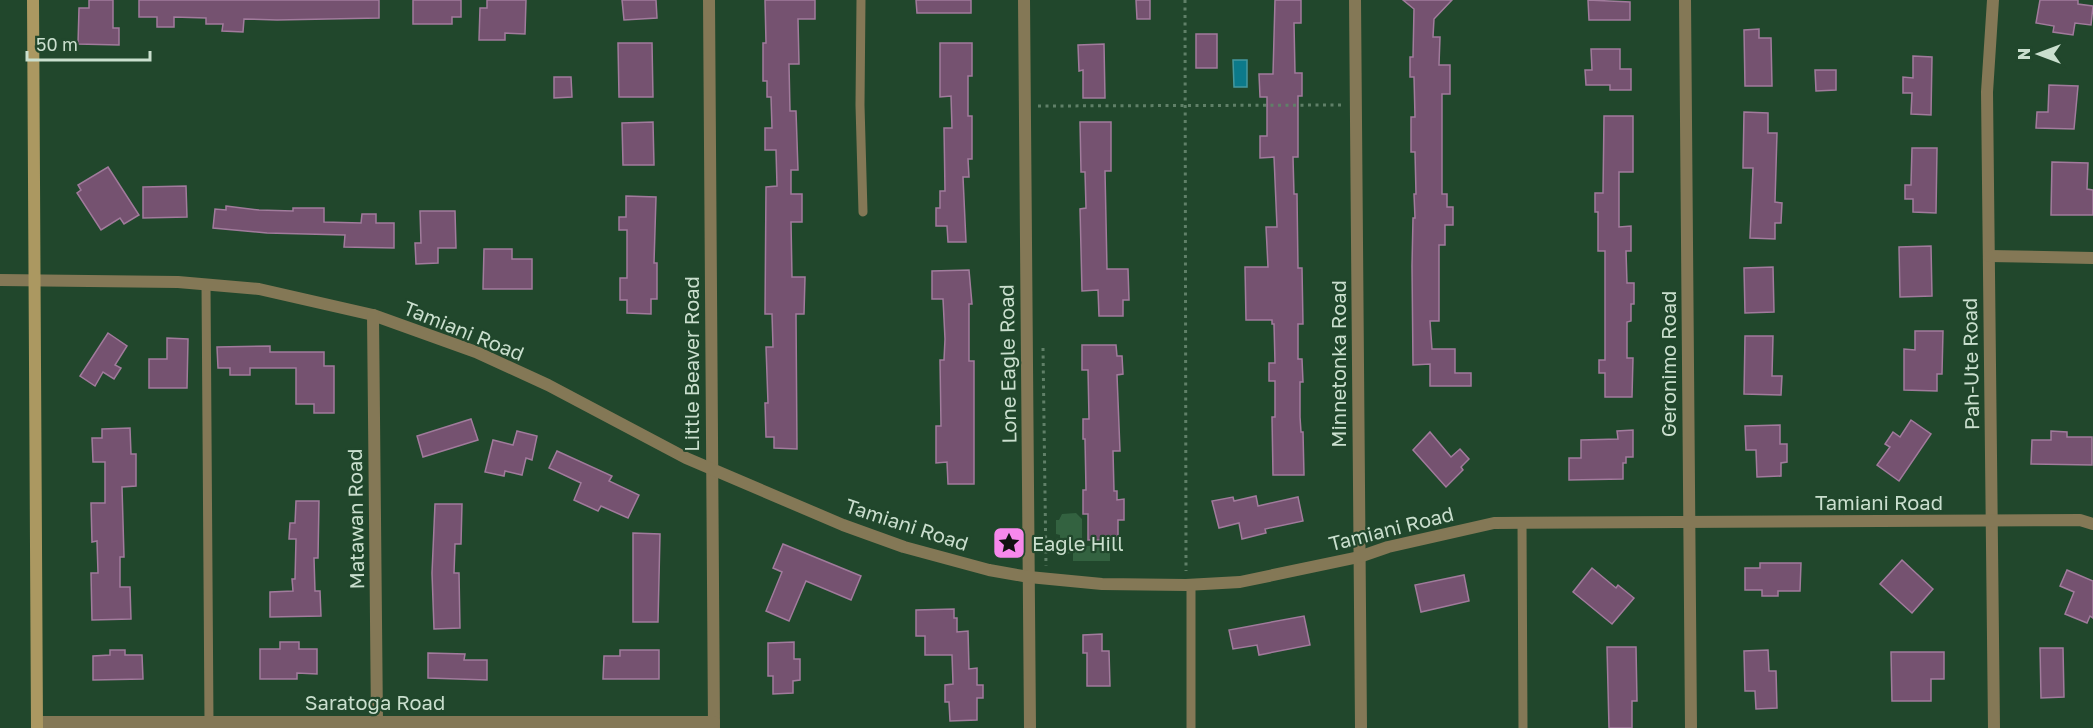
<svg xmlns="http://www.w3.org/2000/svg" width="2093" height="728" font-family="'Golos Text',sans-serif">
<rect width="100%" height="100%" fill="#21472c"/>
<path fill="#336240" d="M1076 513 1082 519V546H1110V561H1073V553L1061 554 1056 546V539L1060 538V535L1056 534V520H1059L1062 514Z"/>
<path fill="#0c7a8a" stroke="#45989e" stroke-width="1.5" d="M1233 60H1247V87H1234Z"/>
<g fill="#755270" stroke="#a17b9c" stroke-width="1.5">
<path d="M89 0H113V28H119V45L78 44 79 8H89Z"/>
<path d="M139 0H379V18L277 20 244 19 243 32 222 31 223 24H206V18L174 17V27H157V17H139Z"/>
<path d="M413 0H461V17H452V24H413Z"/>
<path d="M487 0H526L525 34 505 33V40H479L480 8H487Z"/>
<path d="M622 0H656L657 18 624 20Z"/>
<path d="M765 0H815V19H798L799 64H789L790 111H796L798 170H791V194H802V222H791L792 277H805L804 314H796L797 449 774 448V437H766L765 403H768L766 347H773L772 314H765L766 187 777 186 776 150H765V128H772L771 97H767V81H763V43H766Z"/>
<path d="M916 0H971V13H917Z"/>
<path d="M1136 0H1150V19H1137Z"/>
<path d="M1275 0H1301V23H1294L1295 73H1302V96H1298V157H1293L1294 194H1297L1298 268H1302L1303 324H1298V359H1302L1303 382H1300V417L1301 432H1303L1304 475H1273L1272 417H1275V381H1269V363H1275L1274 324H1272V320H1246L1245 267H1268L1266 227H1277L1274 157 1260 158V136H1267V97H1260L1259 74H1273Z"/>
<path d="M1403 0H1452L1434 19 1433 37H1440L1439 65H1450V94H1442V194H1447V207H1453V225H1445V245H1439V321H1430L1432 349H1455V373H1471V386H1430V364L1413 365 1412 266 1413 218H1415L1414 194H1416L1415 152H1411V117H1415L1414 77H1410V57H1413L1414 9Z"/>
<path d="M1588 0 1630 2V20H1589Z"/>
<path d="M2040 0H2078V4L2093 6 2091 25 2075 23 2073 35 2053 32 2054 26 2036 23Z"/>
<path d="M1759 29V38H1771L1772 86H1745L1744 30Z"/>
<rect x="1196" y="34" width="21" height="34"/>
<path d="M618 43H652L653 97H619Z"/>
<path d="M940 43H972V76H968V116H972V159H968L969 177H963L966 242H948L947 226H936V208H940V191H945L944 128H952L951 96 940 97Z"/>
<path d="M1104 44 1105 98H1083V70L1079 71 1078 45Z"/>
<path d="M1591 49H1620V69H1631V90H1610V85H1586L1585 70H1592Z"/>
<path d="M1913 56 1932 57 1931 115 1911 114 1912 93H1903V77L1913 78Z"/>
<path d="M1815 70H1836V90L1816 91Z"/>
<path d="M554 77H571L572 97 554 98Z"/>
<path d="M2049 85 2078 86 2074 129 2036 128 2037 112H2048Z"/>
<path d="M1744 112 1768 113V133H1777L1775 202 1782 203 1781 223H1775V239L1750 238 1753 168H1743Z"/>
<path d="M1604 116H1633V172H1619V227L1631 226V251H1626L1627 283H1634V304H1631V321L1627 322V358H1633L1632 397H1605V373H1599V360H1605V251H1598V212H1595V193H1603Z"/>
<path d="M653 122 654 165H623L622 123Z"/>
<path d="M1080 122H1111V171H1105L1107 269H1128L1129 300H1123V316H1099L1098 290 1082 291 1080 209 1086 208 1085 172H1081Z"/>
<path d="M1912 148H1937L1936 213 1913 212V199H1905V185H1911Z"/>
<path d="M2052 162 2088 163 2087 189 2093 190V215H2051Z"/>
<path d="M108 167 139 215 124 224 120 218 101 230 77 193 81 190 78 185Z"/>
<path d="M186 186 187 217 143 218V187Z"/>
<path d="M626 196 656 197 654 263H657V299H651V314L627 313V300H620V278H627V230H619V217H626Z"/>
<path d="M226 206 259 210 293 211V208H324V222L361 223 362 214H376V223H394V248L344 247 345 235 267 233 213 228 215 209 226 210Z"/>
<path d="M420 211H455L456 248H438V263L416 264 415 243H421Z"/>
<path d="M1931 246 1932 296 1900 297 1899 247Z"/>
<path d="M484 249H512V259H532V289H483Z"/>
<path d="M1773 267 1774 312 1745 313 1744 268Z"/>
<path d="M969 270 972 304H969V361H974V484H948L947 462 936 463V426H941L940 360H944L945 339 943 299H932V271Z"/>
<path d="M1915 331H1943L1942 374H1937V391L1904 390V349L1915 350Z"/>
<path d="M108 333 127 346 115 365 121 368 114 379 103 372 95 386 80 376Z"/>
<path d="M1745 336H1773L1772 376H1782L1781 395 1744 394Z"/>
<path d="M167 338 188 339 187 388H149V359H167Z"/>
<path d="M1082 345H1116L1117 356H1122L1123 374 1117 375 1120 451H1113L1114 491H1117V500L1124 499V520H1118V540H1088V514H1083V490H1086L1085 439H1083V419H1089L1088 370H1082Z"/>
<path d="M270 346V352H324V366H334V413H314V404H296V368H250V375H230V368H218L217 347Z"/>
<path d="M471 419 478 440 423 457 417 436Z"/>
<path d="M1911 420 1931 434 1899 481 1877 465 1890 447 1885 444 1893 432 1900 437Z"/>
<path d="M1780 425V444H1787V462L1781 463V476L1757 477 1756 450H1746L1745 426Z"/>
<path d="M130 428 131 454H136V486L122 487 124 557H120V587H130L131 619 92 620 91 573H98L97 541 92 542 91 503H105V462H93L92 438H102V429Z"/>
<path d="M1633 430V457H1626V463H1623V479L1569 480V458H1581V440L1618 439 1617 431Z"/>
<path d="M517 431 537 436 532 460 526 458 522 475 505 471 504 476 485 472 493 440 513 445Z"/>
<path d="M2051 431 2067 432V437H2092V465L2031 464 2032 440H2051Z"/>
<path d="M1430 432 1451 457 1460 449 1469 459 1461 467 1463 470 1446 487 1413 450Z"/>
<path d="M557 451 612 476 609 481 639 495 628 518 601 506 598 511 574 500 581 483 549 468Z"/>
<path d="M1256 496 1258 506 1298 497 1303 521 1265 529 1266 533 1242 539 1239 523 1219 528 1212 501 1233 497 1234 501Z"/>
<path d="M296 501H319L318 558H314L315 591H320L321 616 270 617V592L293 591 292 579H295L296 539H289L290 523H295Z"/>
<path d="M435 504H462L461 544H455L454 573H459L460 628 434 629 432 573Z"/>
<path d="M633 533 660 534 658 622H633Z"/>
<path d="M783 544 861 576 851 600 806 581 789 621 766 611 782 572 773 568Z"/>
<path d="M1902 560 1933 589 1912 613 1880 584Z"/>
<path d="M1760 563H1801L1800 591H1778V596H1762V590H1745V568H1760Z"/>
<path d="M1592 568 1616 588 1618 585 1634 598 1612 624 1573 592Z"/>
<path d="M2067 570 2093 581V618L2090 616 2087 623 2065 614 2074 592 2060 586Z"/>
<path d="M1464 575 1469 601 1421 612 1415 585Z"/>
<path d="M954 609V618H957V632L968 631 969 669 977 668V685H983V698H977V720L950 721 949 702H945V685L953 684 952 655H925V636H916V610Z"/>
<path d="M1304 616 1310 645 1259 655 1257 645 1233 649 1229 630Z"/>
<path d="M1102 634V651H1109L1110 686H1087V653H1083V635Z"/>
<path d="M280 642H299V649H317V674L297 673V679H260V649H280Z"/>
<path d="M794 642V659H800V680L793 681V693L773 694V676H768V643Z"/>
<path d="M1607 647H1636L1637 701H1632V728H1609Z"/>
<path d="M2040 648H2063L2064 697 2041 698Z"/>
<path d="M110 650H125V655H142L143 679 93 680V656L110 655Z"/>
<path d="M620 650H659V679H603L604 656H620Z"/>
<path d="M1768 650 1769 671H1776L1777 708 1756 709 1755 691H1745L1744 651Z"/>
<path d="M1891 652H1944V679H1931V701H1892Z"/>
<path d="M428 653 465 654 464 660H487V680L428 678Z"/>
</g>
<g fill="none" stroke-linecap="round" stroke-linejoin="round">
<g stroke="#608068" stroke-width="3" stroke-dasharray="3 4.5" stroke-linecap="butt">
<path d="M1185 0 1186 571"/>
<path d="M1038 106 1344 105"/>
<path d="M1043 348 1046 566"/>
</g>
<g stroke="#847856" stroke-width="9">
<path d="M861 0 860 105 863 212"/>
<path d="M206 284 209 722"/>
<path d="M1522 523 1523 728"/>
<path d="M1191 585V728"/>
</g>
<g stroke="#847856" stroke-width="12">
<path d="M709 0 714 728"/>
<path d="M1024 0 1030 728"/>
<path d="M1355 0 1361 728"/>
<path d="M1685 0 1691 728"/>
<path d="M1993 0 1987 92 1994 728"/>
<path d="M1989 256 2093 258"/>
<path d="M0 280 178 282 259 289 373 315 476 352 548 385 686 458 843 525 904 547 989 570 1029 577 1102 584 1186 585 1240 582 1359 557 1388 547 1494 523 2080 520 2093 524"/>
<path d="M373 315 377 722"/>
<path d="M37 722H714"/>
</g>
<path stroke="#ab9861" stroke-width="12" d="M33 0 37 728"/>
</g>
<defs>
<symbol id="sight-square" viewBox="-11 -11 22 22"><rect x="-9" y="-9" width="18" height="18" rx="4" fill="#f788ec" stroke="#21472c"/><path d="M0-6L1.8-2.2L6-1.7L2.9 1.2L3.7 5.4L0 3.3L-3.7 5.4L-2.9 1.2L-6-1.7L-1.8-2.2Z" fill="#111"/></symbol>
</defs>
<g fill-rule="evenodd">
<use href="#sight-square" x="990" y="524" width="38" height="38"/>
</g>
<g text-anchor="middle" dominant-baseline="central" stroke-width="4.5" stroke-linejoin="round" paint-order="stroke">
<g font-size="20" fill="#cadfce" stroke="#21472c">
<text transform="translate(464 330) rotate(22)">Tamiani Road</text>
<text transform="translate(691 364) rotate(-90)">Little Beaver Road</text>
<text transform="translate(1007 364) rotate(-91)">Lone Eagle Road</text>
<text transform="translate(1338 364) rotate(-90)">Minnetonka Road</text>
<text transform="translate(1668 364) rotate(-90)">Geronimo Road</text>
<text transform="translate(1970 364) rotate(-91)">Pah-Ute Road</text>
<text x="1879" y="502">Tamiani Road</text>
<text transform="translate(355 519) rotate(-91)">Matawan Road</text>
<text transform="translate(907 524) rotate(18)">Tamiani Road</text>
<text transform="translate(1391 528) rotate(-14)">Tamiani Road</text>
<text x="375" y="702">Saratoga Road</text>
</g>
<g font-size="20" fill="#cadfce" stroke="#21472c" text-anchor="start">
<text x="1032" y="543">Eagle Hill</text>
</g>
</g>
<g transform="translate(2039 54) rotate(270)" stroke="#21472c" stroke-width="4.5" paint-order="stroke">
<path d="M0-4.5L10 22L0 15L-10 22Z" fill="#cadfce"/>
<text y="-9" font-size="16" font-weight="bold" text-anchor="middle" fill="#cadfce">N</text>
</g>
<path d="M27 51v9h123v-9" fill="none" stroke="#cadfce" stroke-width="3"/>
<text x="36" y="51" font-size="18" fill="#cadfce" stroke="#21472c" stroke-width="4.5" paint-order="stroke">50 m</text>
</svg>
